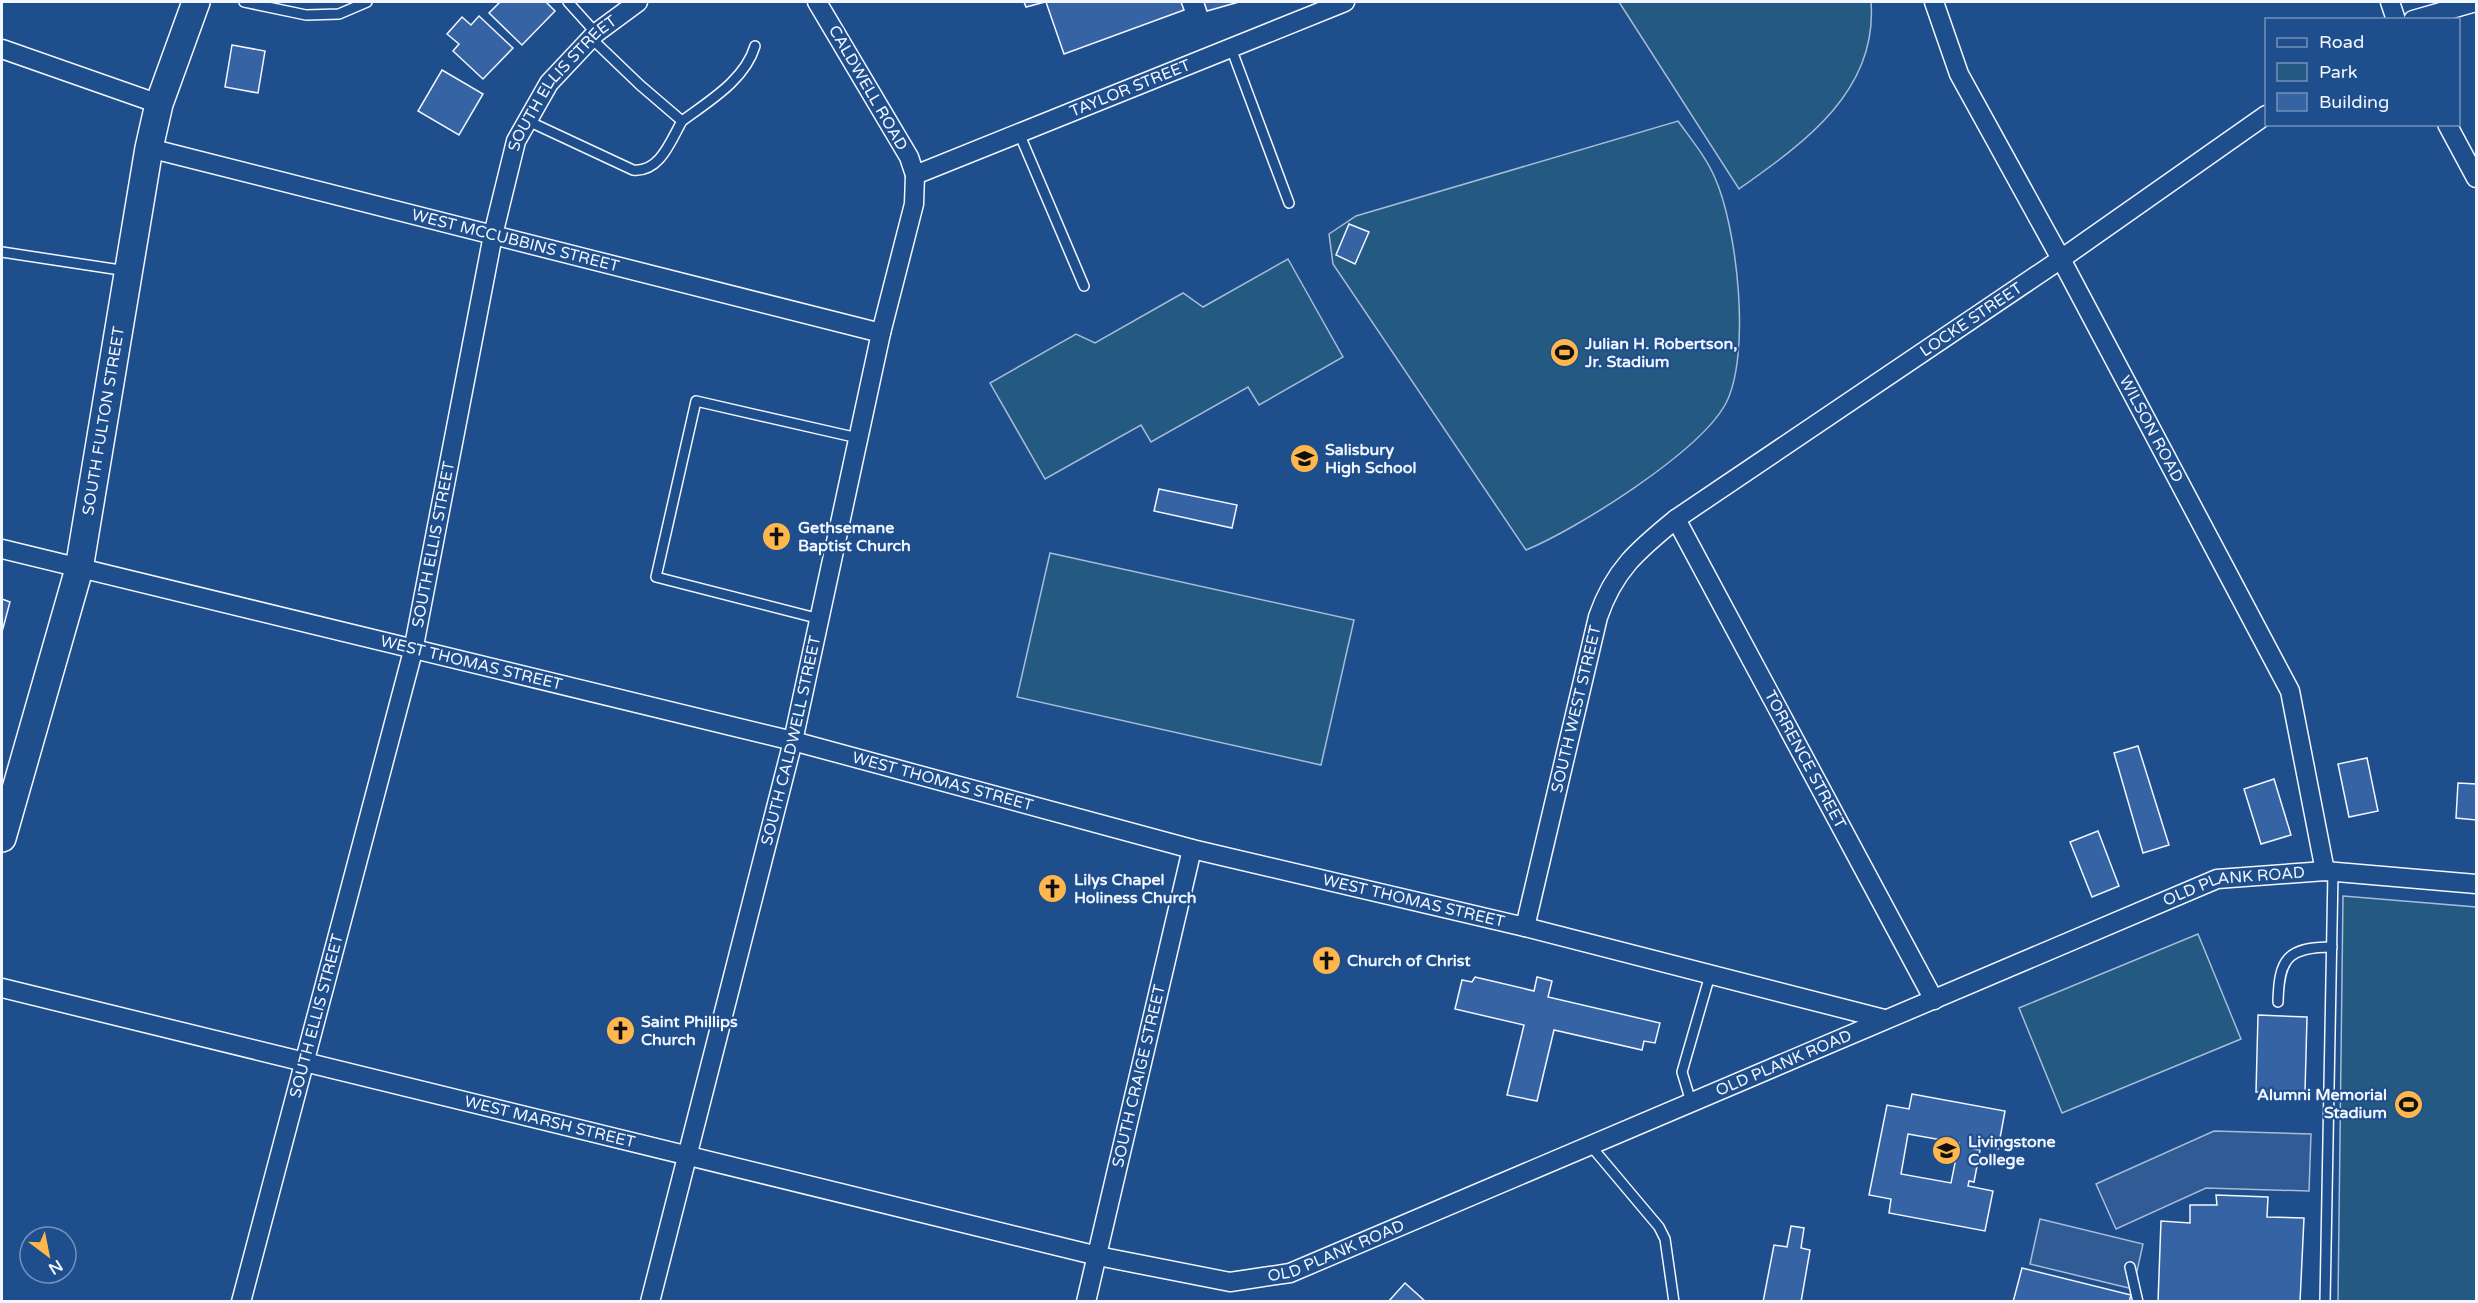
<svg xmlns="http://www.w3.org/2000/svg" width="2478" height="1303" font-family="'Varela Round',sans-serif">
<rect width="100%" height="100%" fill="#1f4e8c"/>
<g fill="#245a82" stroke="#a8bbd7" stroke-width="1.5">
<path d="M1619 2H1871C1878 91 1804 143 1739 189Z"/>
<path d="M1678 121C1691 139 1706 157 1715 178 1737 227 1752 356 1725 405 1698 453 1577 529 1526 550L1333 264 1329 234 1356 216Z"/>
<path d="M1288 259 1343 357 1259 405 1248 387 1151 442 1141 425 1045 479 990 383 1076 334 1095 343 1183 293 1203 307Z"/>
<path d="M1050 553 1354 620 1321 765 1017 697Z"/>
<path d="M2343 896 2476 907V1301H2338Z"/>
<path d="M2198 934 2241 1039 2062 1113 2019 1008Z"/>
</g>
<g fill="#305b95" stroke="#a8bbd7" stroke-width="1.5">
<path d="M2214 1131 2311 1134 2309 1191 2206 1188 2116 1229 2096 1184Z"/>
<path d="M2040 1219 2143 1244 2133 1289 2030 1264Z"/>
</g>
<g fill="#3563a3" stroke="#f2f6ff" stroke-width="1.5" fill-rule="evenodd">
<path d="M500 2H546L555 11 522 45 489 13Z"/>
<path d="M1024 2H1045L1026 7Z"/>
<path d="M1046 2H1181L1184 10 1064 54Z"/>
<path d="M1204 2H1239L1207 11Z"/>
<path d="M479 16 513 48 483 79 453 51 459 44 447 34 462 17 471 25Z"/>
<path d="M232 45 265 51 258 93 225 87Z"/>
<path d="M442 70 483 94 459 135 418 111Z"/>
<path d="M1349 224 1369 232 1355 264 1336 255Z"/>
<path d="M1159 489 1237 505 1232 528 1154 511Z"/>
<path d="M2 599 10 602 2 632Z"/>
<path d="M2138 746 2169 845 2143 853 2114 753Z"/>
<path d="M2367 758 2378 811 2349 817 2338 764Z"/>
<path d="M2274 779 2291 835 2261 844 2244 789Z"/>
<path d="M2458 783 2476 784V820L2456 818Z"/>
<path d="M2098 831 2119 886 2092 897 2070 842Z"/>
<path d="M1475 977 1534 991 1537 977 1552 981 1548 997 1660 1023 1655 1043 1644 1041 1642 1050 1554 1030 1537 1101 1507 1095 1524 1025 1455 1009 1462 980 1472 982Z"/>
<path d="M2258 1015 2307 1017 2305 1092H2256Z"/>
<path d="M1912 1094 2005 1111 1998 1149 1975 1145 1974 1149 1980 1150 1974 1182 1969 1181 1968 1186 1993 1191 1985 1231 1889 1213 1891 1199 1869 1195 1887 1105 1909 1109ZM1908 1134 1959 1143 1951 1183 1901 1174Z"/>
<path d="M2216 1195 2268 1197 2267 1217 2304 1218 2300 1302H2158L2161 1221 2190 1223V1205H2217Z"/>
<path d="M1791 1226 1804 1228 1801 1248 1810 1250 1801 1302H1763L1774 1245 1787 1247Z"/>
<path d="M2022 1268 2131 1295 2129 1302H2013Z"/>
<path d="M1405 1283 1426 1302H1388Z"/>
</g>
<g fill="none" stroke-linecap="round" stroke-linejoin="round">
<defs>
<g id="lane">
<path d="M244 2 306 15 339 14 367 2"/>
<path d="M568 2 596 33"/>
<path d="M1231 48 1289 203"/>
<path d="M528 121 633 170C660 173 671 140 682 121L640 85 591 38"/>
<path d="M682 121C709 101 745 80 755 46"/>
<path d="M1019 133 1084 286"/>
<path d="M2 252 127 271"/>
<path d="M820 619 656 577 696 401 858 438"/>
<path d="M2278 1002C2279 959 2287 947 2332 947"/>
<path d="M1691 1102 1682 1072 1710 975"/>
<path d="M1590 1145 1659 1227 1665 1239 1674 1302"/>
<path d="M2130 1267 2138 1302"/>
<path d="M2325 1302 2333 872"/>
</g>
<g id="street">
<path id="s1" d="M1934 2 1959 74 2061 259 2290 691 2325 871"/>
<path d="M2390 2 2396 20"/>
<path d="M2413 20 2476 2"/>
<path d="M2 49 159 104"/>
<path d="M2447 124 2476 178"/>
<path id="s2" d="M149 148 881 333"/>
<path id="s3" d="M915 175 1345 2"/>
<path id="s4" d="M1676 519 1934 1000"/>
<path id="s5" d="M2 549 793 741 1192 849 1525 927 1884 1019"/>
<path id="s6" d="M1525 927 1598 617C1614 570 1638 550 1676 519L2061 259 2266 115"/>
<path id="s7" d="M2 988 1098 1256 1230 1282 1290 1273 2217 879 2325 871 2476 884"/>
<path id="s8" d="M241 1302 413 651 493 235 516 141 549 83 596 33 638 2"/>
<path id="s9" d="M650 1302 793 741 881 333 914 204 915 175 909 157 817 2"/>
<path id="s10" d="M1086 1302 1192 849"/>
</g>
<g id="secondary">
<path id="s11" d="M2 838 79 569 149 148 159 104 196 2"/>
</g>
</defs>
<use href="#lane" stroke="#f2f6ff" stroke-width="12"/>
<use href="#street" stroke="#f2f6ff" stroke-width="21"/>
<use href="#secondary" stroke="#f2f6ff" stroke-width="30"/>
<use href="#lane" stroke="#1f4e8c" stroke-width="9"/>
<use href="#street" stroke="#1f4e8c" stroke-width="18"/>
<use href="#secondary" stroke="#1f4e8c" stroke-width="27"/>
</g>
<defs>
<symbol id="stadium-disc" viewBox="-11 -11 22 22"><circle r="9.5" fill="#ffb74d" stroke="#1f4e8c"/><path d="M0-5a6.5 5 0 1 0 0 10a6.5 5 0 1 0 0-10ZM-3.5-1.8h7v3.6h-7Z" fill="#111"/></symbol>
<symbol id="school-disc" viewBox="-11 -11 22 22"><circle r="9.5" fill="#ffb74d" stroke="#1f4e8c"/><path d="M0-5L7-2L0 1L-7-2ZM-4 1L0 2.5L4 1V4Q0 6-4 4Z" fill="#111"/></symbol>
<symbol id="church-disc" viewBox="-11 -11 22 22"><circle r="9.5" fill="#ffb74d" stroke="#1f4e8c"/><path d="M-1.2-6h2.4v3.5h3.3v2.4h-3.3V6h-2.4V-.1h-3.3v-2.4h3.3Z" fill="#111"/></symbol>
<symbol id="university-disc" viewBox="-11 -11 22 22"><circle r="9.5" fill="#ffb74d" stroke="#1f4e8c"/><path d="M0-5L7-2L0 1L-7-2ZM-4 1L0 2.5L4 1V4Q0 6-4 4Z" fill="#111"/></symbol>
</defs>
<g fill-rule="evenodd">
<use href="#stadium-disc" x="1548" y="336" width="33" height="33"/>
<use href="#school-disc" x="1288" y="442" width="33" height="33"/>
<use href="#church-disc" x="760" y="520" width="33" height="33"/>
<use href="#church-disc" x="1036" y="872" width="33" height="33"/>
<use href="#church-disc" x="1310" y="944" width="33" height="33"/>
<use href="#church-disc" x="604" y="1014" width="33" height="33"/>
<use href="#stadium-disc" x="2392" y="1088" width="33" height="33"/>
<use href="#university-disc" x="1930" y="1134" width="33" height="33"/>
</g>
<g text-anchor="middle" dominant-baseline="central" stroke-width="4.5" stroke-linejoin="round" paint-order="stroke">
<g font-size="16" fill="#f2f6ff" stroke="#1f4e8c">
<text stroke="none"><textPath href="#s8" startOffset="1268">SOUTH ELLIS STREET</textPath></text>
<text transform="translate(868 88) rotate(60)">CALDWELL ROAD</text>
<text stroke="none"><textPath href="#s3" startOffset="232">TAYLOR STREET</textPath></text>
<text stroke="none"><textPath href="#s2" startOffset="378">WEST MCCUBBINS STREET</textPath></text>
<text stroke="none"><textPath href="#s6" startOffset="802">LOCKE STREET</textPath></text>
<text stroke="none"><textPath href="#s11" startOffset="430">SOUTH FULTON STREET</textPath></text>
<text stroke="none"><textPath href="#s1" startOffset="480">WILSON ROAD</textPath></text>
<text stroke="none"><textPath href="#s8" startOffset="782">SOUTH ELLIS STREET</textPath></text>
<text stroke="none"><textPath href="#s5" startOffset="483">WEST THOMAS STREET</textPath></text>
<text stroke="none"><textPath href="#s6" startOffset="224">SOUTH WEST STREET</textPath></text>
<text stroke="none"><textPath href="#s9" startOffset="579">SOUTH CALDWELL STREET</textPath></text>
<text stroke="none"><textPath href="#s4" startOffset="273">TORRENCE STREET</textPath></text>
<text stroke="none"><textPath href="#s5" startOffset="969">WEST THOMAS STREET</textPath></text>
<text stroke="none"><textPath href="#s7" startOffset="2346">OLD PLANK ROAD</textPath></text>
<text stroke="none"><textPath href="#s5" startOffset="1455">WEST THOMAS STREET</textPath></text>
<text stroke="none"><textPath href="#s8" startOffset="296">SOUTH ELLIS STREET</textPath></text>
<text stroke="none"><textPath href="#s7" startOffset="1860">OLD PLANK ROAD</textPath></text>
<text stroke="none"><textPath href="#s10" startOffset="232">SOUTH CRAIGE STREET</textPath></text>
<text stroke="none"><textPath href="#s7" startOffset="564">WEST MARSH STREET</textPath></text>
<text stroke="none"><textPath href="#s7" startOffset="1374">OLD PLANK ROAD</textPath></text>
</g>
<g font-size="16" font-weight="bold" fill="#f2f6ff" stroke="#1f4e8c" text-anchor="start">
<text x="1585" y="344">Julian H. Robertson,<tspan x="1585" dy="18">Jr. Stadium</tspan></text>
<text x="1325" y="450">Salisbury<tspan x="1325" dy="18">High School</tspan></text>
<text x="798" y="528">Gethsemane<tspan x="798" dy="18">Baptist Church</tspan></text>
<text x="1074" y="880">Lilys Chapel<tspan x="1074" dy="18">Holiness Church</tspan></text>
<text x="1347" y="961">Church of Christ</text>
<text x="641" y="1022">Saint Phillips<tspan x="641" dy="18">Church</tspan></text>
<text x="2387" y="1095" text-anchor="end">Alumni Memorial<tspan x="2387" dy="18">Stadium</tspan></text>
<text x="1968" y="1142">Livingstone<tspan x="1968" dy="18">College</tspan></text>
</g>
</g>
<rect width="2478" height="1303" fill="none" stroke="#f2f6ff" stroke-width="6"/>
<rect x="2265" y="18" width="195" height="108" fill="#1f4e8c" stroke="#7391ba" stroke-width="1.5"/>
<rect x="2277" y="38" width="30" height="9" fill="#1f4e8c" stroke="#7391ba" stroke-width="1.5"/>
<text x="2319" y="48" font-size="18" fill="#f2f6ff">Road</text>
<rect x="2277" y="63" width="30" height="18" fill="#245a82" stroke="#7391ba" stroke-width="1.5"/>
<text x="2319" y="78" font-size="18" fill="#f2f6ff">Park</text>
<rect x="2277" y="93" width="30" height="18" fill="#3563a3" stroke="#7391ba" stroke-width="1.5"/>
<text x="2319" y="108" font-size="18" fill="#f2f6ff">Building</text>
<g transform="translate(48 1255) rotate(148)"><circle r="28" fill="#1f4e8c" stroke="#7391ba" stroke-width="1.5"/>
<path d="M0-4.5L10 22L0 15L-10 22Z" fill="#ffb74d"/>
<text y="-9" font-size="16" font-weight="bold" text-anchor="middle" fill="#f2f6ff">N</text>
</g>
</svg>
